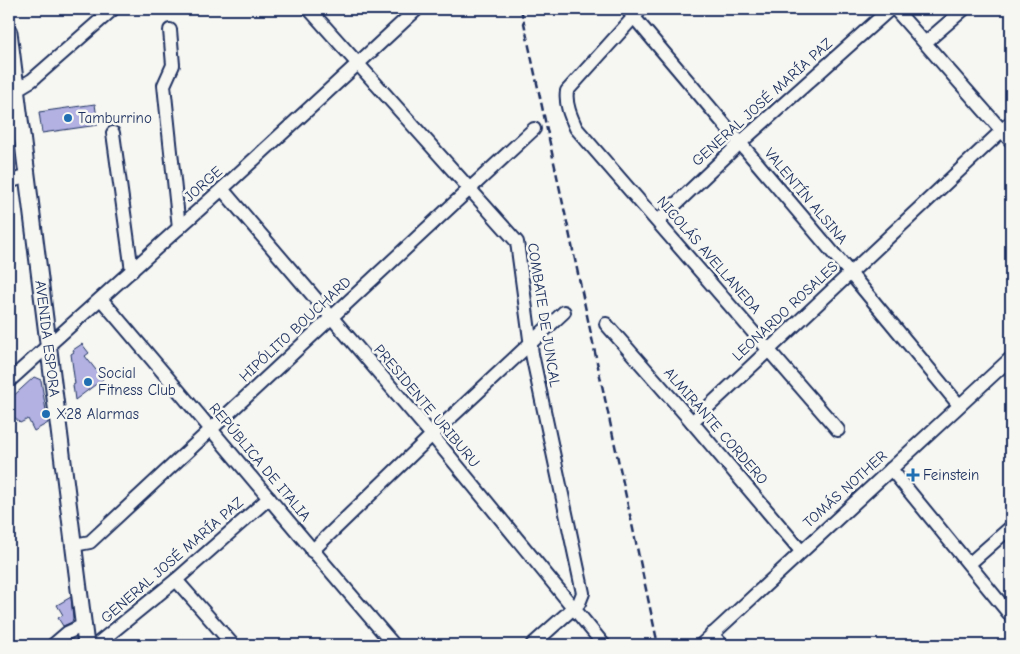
<svg xmlns="http://www.w3.org/2000/svg" width="1020" height="654" font-family="'Comic Neue',sans-serif">
<rect width="100%" height="100%" fill="#f6f6f2"/>
<filter id="ink" filterUnits="userSpaceOnUse"><feTurbulence type="fractalNoise" baseFrequency=".02" numOctaves="2"/><feDisplacementMap in="SourceGraphic" scale="10" xChannelSelector="R" yChannelSelector="G"/><feConvolveMatrix kernelMatrix="1 2 1 2 8 2 1 2 1" color-interpolation-filters="sRGB"/></filter>
<g filter="url(#ink)">
<g fill="#b2b1e2" stroke="#1b2f5e">
<path d="M95 104 98 125 42 133 39 112Z"/>
<path d="M82 344 89 353 85 356 103 379 75 400 73 385 75 384 71 354 74 352 73 350Z"/>
<path d="M34 377 41 380 48 423 34 431 28 419 20 423 9 411V400Z"/>
<path d="M71 597 73 618 72 622 63 626 58 618 63 615 57 605Z"/>
</g>
<g fill="none" stroke-linecap="round" stroke-linejoin="round">
<defs>
<g id="minor">
<path d="M309 9 517 242 532 354 583 593 579 603 532 645"/>
<path d="M627 9 850 273 959 405"/>
<path d="M641 9 567 91C565 104 571 117 576 128L838 430"/>
<path d="M895 9 1011 141"/>
<path d="M170 30 173 65 164 85 179 228"/>
<path d="M926 42 964 9"/>
<path d="M17 89 32 80 113 9"/>
<path d="M113 133 132 271"/>
<path d="M9 182 27 176"/>
<path d="M222 189 432 435 604 645"/>
<path d="M658 221 740 143 890 9"/>
<path d="M101 299C199 414 295 531 394 645"/>
<path d="M606 324 692 422 801 551"/>
<path d="M9 381 222 189 417 9"/>
<path d="M692 422 1011 122"/>
<path d="M891 469 1011 616"/>
<path d="M74 545 90 542 534 129"/>
<path d="M312 551 432 435 564 312"/>
<path d="M969 564 1011 527"/>
<path d="M176 580 233 645"/>
<path d="M712 634 722 645"/>
<path d="M53 645 67 633 84 625"/>
<path d="M96 645 176 580 269 498"/>
<path d="M701 645 1011 358"/>
</g>
<g id="major">
<path id="s1" d="M9 32 86 645"/>
</g>
</defs>
<use href="#minor" stroke="#1b2f5e" stroke-width="16"/>
<use href="#major" stroke="#1b2f5e" stroke-width="19"/>
<use href="#minor" stroke="#f6f6f2" stroke-width="12"/>
<use href="#major" stroke="#f6f6f2" stroke-width="15"/>
<path stroke="#1b2f5e" stroke-width="2.5" stroke-dasharray="8 4" stroke-linecap="butt" d="M521 9 658 645"/>
</g>
</g>
<g fill="#1f6fb2" stroke="#f6f6f2" stroke-width="2">
<circle cx="68" cy="118" r="5"/>
<circle cx="88" cy="382" r="5"/>
<circle cx="46" cy="414" r="5"/>
<path d="M910.5 467.5h5v5h5v5h-5v5h-5v-5h-5v-5h5z"/>
</g>
<g text-anchor="middle" dominant-baseline="central" stroke-width="5" stroke-linejoin="round" paint-order="stroke">
<g font-size="15" fill="#1b2f5e" stroke="#f6f6f2">
<text transform="translate(762 102) rotate(-42)">GENERAL JOSÉ MARÍA PAZ</text>
<text transform="translate(203 184) rotate(-42)">JORGE</text>
<text transform="translate(806 196) rotate(50)">VALENTÍN ALSINA</text>
<text transform="translate(709 255) rotate(49)">NICOLÁS AVELLANEDA</text>
<text transform="translate(785 311) rotate(-43)">LEONARDO ROSALES</text>
<text transform="translate(544 315) rotate(81)">COMBATE DE JUNCAL</text>
<text transform="translate(295 329) rotate(-43)">HIPÓLITO BOUCHARD</text>
<text stroke="none"><textPath href="#s1" startOffset="309">AVENIDA ESPORA</textPath></text>
<text transform="translate(427 406) rotate(50)">PRESIDENTE URIBURU</text>
<text transform="translate(716 426) rotate(49)">ALMIRANTE CORDERO</text>
<text transform="translate(260 462) rotate(50)">REPÚBLICA DE ITALIA</text>
<text transform="translate(845 489) rotate(-42)">TOMÁS NOTHER</text>
<text transform="translate(172 560) rotate(-41)">GENERAL JOSÉ MARÍA PAZ</text>
</g>
<g font-size="15" fill="#1b2f5e" stroke="#f6f6f2" text-anchor="start">
<text x="78" y="118">Tamburrino</text>
<text x="98" y="373">Social<tspan x="98" dy="17">Fitness Club</tspan></text>
<text x="56" y="414">X28 Alarmas</text>
<text x="923" y="475">Feinstein</text>
</g>
</g>
<rect width="1020" height="654" fill="none" stroke="#f6f6f2" stroke-width="30"/>
<rect x="15" y="15" width="990" height="624" fill="none" stroke="#1b2f5e" stroke-width="2" filter="url(#ink)"/>
</svg>
